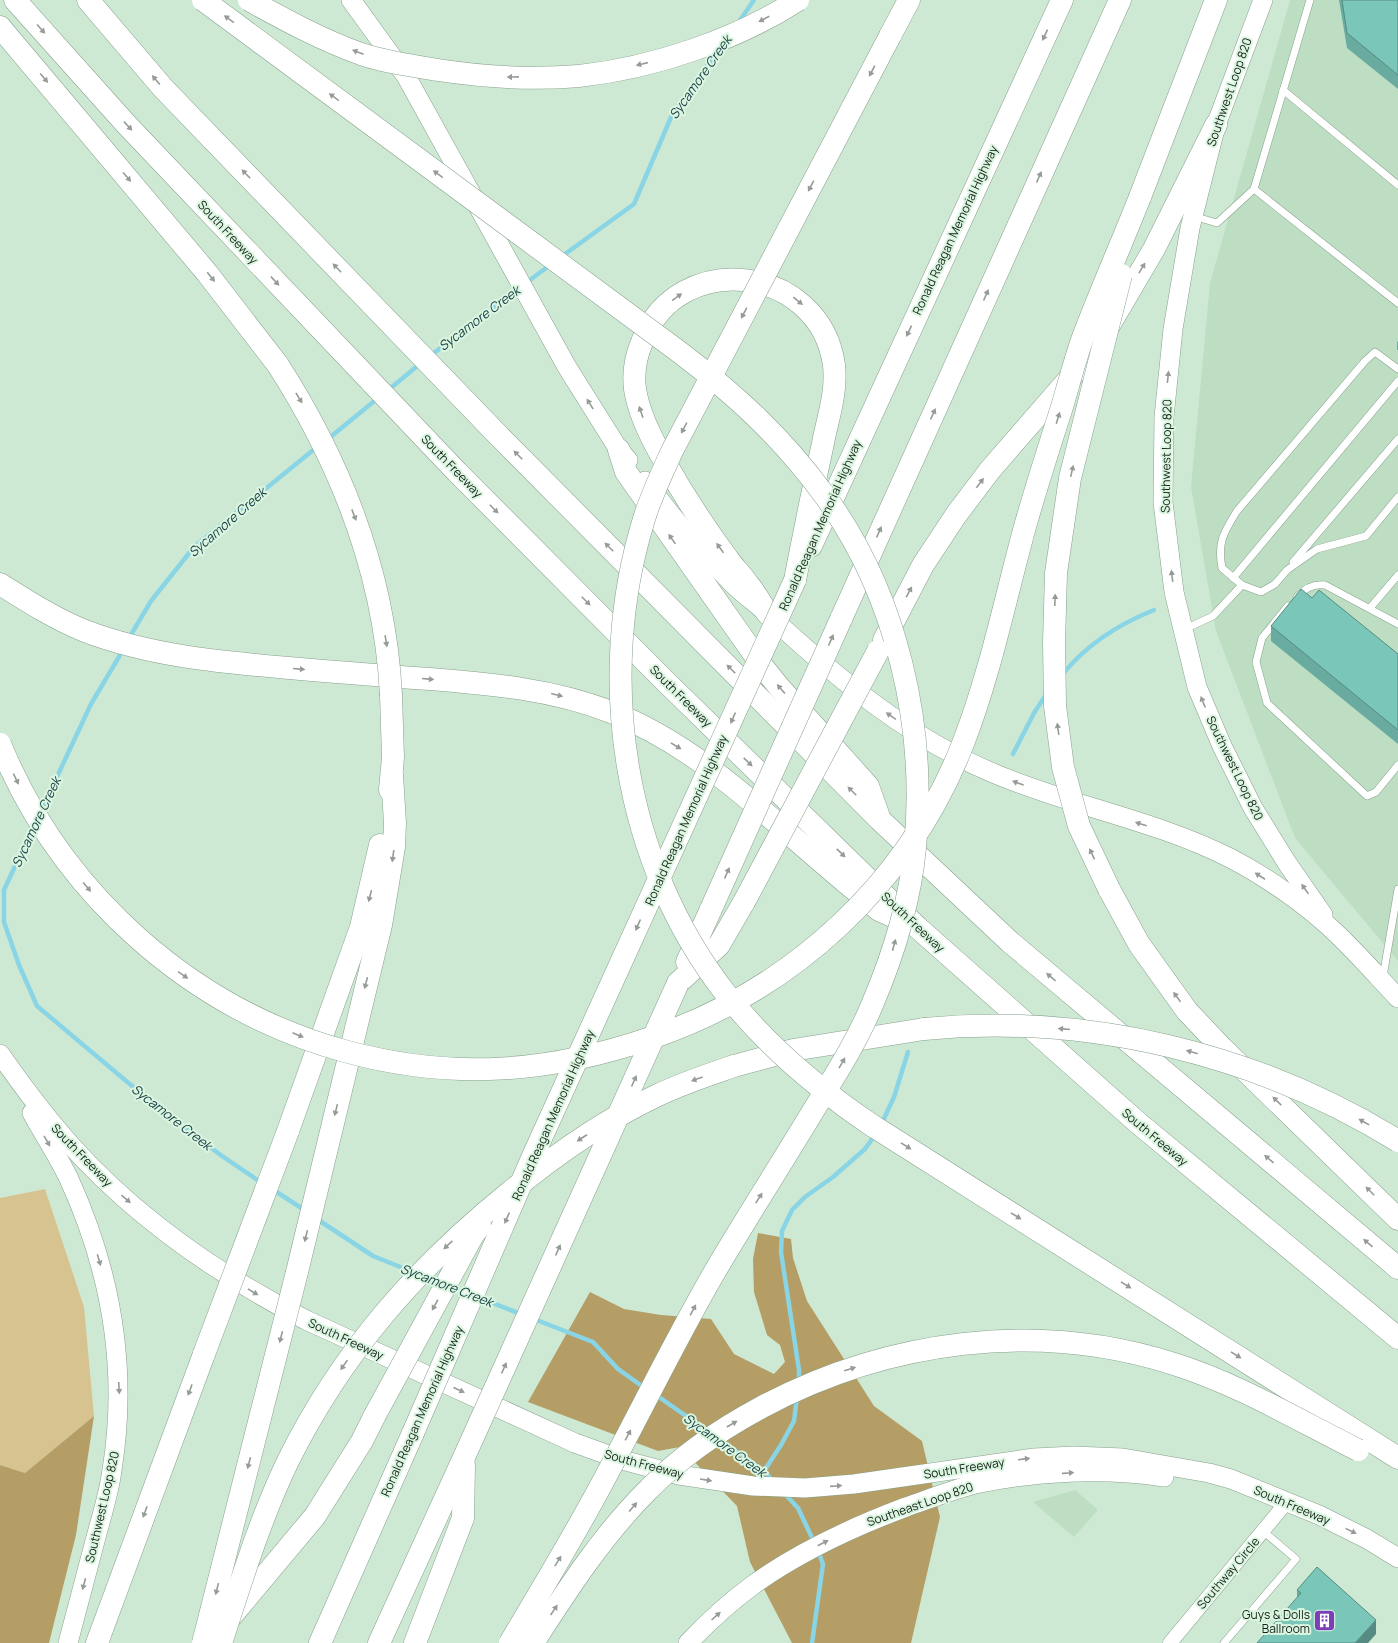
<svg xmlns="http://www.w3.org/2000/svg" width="1398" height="1643" font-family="Manrope,sans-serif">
<rect width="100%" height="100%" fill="#cee9d3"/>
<g fill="#bddec3">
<path d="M1290 0H1398V961L1295 838 1216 631 1191 487 1210 283Z"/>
<path d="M1075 1490 1098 1510 1074 1537 1033 1502Z"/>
</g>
<path fill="#d7c38f" d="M45 1189 84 1307 94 1416 25 1473 0 1465V1198Z"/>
<g fill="#b49e65">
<path d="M758 1233 791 1239 793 1258 807 1301 874 1406 922 1441 940 1517 911 1643H792L750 1562 737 1506 680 1447 658 1451 528 1402 590 1292 624 1309 661 1315 711 1319 734 1354 774 1374 785 1362 780 1345 767 1335 754 1292 753 1259Z"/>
<path d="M94 1416 76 1535 49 1643H0V1465L25 1473Z"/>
</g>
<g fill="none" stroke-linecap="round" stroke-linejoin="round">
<g stroke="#89d5e5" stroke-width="4.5">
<path d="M738 23 754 0"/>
<path d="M561 257 634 204 672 115 719 49"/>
<path d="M526 283 550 265"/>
<path d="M430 356 518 289"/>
<path d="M387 391 421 363"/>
<path d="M328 439 378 398"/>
<path d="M129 638 151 601 194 547 317 447"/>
<path d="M1062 675C1086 645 1119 624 1154 610"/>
<path d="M1013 754 1034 713 1047 693"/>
<path d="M41 811 91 704 123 650"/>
<path d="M34 825 4 890V922L19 965 37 1006 163 1112 222 1156 262 1183"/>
<path d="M881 1125 894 1097 908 1052"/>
<path d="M272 1189 306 1211"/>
<path d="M317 1219 373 1256 413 1272"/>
<path d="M426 1277 441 1283"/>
<path d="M452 1287 467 1293"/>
<path d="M478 1297 523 1315"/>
<path d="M534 1319 593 1342 618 1369 646 1389"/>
<path d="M799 1382V1370L781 1252 782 1231 792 1210 805 1197 833 1177 865 1149 875 1135"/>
<path d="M656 1395 709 1432"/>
<path d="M720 1440 764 1471 774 1482"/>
<path d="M764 1471 781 1445 794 1421 797 1397"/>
<path d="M784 1493 798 1508 814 1542"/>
<path d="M812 1643 823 1564 818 1551"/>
</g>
<defs>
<g id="service">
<path d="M1283 90 1398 185"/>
<path d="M1254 189 1398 303"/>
<path d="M1193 216 1217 223 1254 189 1310 0"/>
<path d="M1398 369 1375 352 1365 361 1237 511C1224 532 1217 542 1222 568L1242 585 1261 592 1275 584 1287 570 1317 549 1366 536 1398 497"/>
<path d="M1293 562 1398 439"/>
<path d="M1233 578 1398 381"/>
<path d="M1297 597C1305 588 1313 584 1325 585L1398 624"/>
<path d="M1288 606 1262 638 1256 662 1267 703 1367 796 1376 792 1398 765"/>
<path d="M1370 608 1398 575"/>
<path d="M1183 630 1213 616 1242 585"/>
<path d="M1383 977 1398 889"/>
<path d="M1224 1643 1296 1559 1263 1531"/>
</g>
<path id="minor" d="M1170 1643 1286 1503"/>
<g id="secondary">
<path d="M351 0 406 76 567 367 619 450 628 460"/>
<path d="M1263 0 1216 125 1190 228 1173 329 1164 417 1163 502 1174 592 1197 687 1222 746 1253 808 1287 863 1323 915"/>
<path d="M645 481C672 517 702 553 733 584 745 596 760 606 772 618 838 679 909 738 993 773 1070 806 1155 820 1230 858 1267 877 1308 906 1337 934 1358 954 1378 977 1398 998"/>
<path d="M0 1054C16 1077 33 1100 51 1122 120 1207 209 1270 306 1320L575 1443 622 1460 679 1475 753 1486 805 1488 854 1484 1034 1458 1074 1456 1123 1458 1209 1473 1231 1479 1319 1515 1367 1539 1398 1558"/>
<path d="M32 1113C44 1135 58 1156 69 1179 111 1271 128 1370 112 1470 109 1494 101 1518 95 1541 86 1575 77 1609 68 1643"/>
<path d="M688 1643C708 1622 730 1602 753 1585 800 1551 853 1527 906 1507 929 1499 952 1490 975 1484 1036 1471 1103 1468 1164 1477"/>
</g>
<g id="motorway">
<path d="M15 0 126 124 457 472 664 680 917 927 1137 1122 1398 1338"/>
<path d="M88 0 163 88 498 435 879 819 1010 942 1398 1268"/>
<path d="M0 27 207 273 278 365"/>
<path d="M890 36 909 0"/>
<path d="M1140 197 1216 0"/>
<path d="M619 450 626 472 763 667 779 687 868 786 878 814"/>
<path d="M811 546 1062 0"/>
<path d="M0 584C27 601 55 619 85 631 151 656 220 662 289 668 336 672 383 676 430 679 491 684 552 689 611 712 678 738 733 785 786 831 817 858 847 884 879 910L901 920"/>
<path d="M768 614C761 604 756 593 748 584 742 575 734 568 728 559 705 528 684 496 665 462 652 440 639 415 635 389 633 373 636 356 642 342 678 247 820 265 834 365 837 393 828 417 823 443 813 489 804 534 795 580"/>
<path d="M841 619 1120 0"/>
<path d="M884 640 923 565 956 515 990 470 1083 363 1107 329 1154 249 1216 125"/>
<path d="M390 790 393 757 391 695"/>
<path d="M1109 889 1139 944 1187 1011 1222 1048 1398 1219"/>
<path d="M687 962 711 909"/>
<path d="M678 983 719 945 744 902"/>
<path d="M734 1066 793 1050 924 1029"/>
<path d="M873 1126 1398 1458"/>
<path d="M288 1131 361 927 380 845"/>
<path d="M297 1272 381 925 394 847 395 823 392 775"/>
<path d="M228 1620 315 1516 362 1441 375 1415"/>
<path d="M97 1643 204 1354"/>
<path d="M320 1643 413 1433"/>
<path d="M379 1643 465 1455"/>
<path d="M415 1643 463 1518 464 1465"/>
</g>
</defs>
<use href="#service" stroke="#87a08c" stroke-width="8"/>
<use href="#minor" stroke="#87a08c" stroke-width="15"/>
<use href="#secondary" stroke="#87a08c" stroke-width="20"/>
<use href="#motorway" stroke="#87a08c" stroke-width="23"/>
<use href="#service" stroke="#fff" stroke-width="7"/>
<use href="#minor" stroke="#fff" stroke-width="14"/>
<use href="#secondary" stroke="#fff" stroke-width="19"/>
<use href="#motorway" stroke="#fff" stroke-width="22"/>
<defs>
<g id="motorway-bridge">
<path d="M203 0 678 351C736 395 782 437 825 496 897 595 927 727 915 848 910 901 893 956 872 1005 855 1046 830 1083 807 1121 776 1172 744 1222 714 1273 673 1344 638 1417 599 1489 571 1541 540 1592 510 1643"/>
<path d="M249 0C285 20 322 40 361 54 385 62 412 66 438 70 484 77 533 80 579 76 653 68 736 40 798 0"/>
<path d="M278 365C342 465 385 576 391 695"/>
<path d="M0 744C61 893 191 1010 348 1052 453 1080 548 1073 651 1038 793 990 910 882 964 741 991 671 1006 595 1026 523 1037 485 1049 447 1061 410 1068 387 1074 363 1082 340 1100 292 1121 245 1140 197"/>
<path d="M1109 889 1079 826 1063 767 1055 706 1054 643 1056 573 1070 478 1121 275"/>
<path d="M744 902 878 651"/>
<path d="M711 909 841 619"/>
<path d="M924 1029C1089 1013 1257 1054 1398 1141"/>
<path d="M873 1126C818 1089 767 1046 726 994 623 862 595 678 644 519 651 496 662 473 672 451L890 36"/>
<path d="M204 1354 288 1131"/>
<path d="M375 1415 473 1235 480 1226"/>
<path d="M413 1433 533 1156 795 580"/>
<path d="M465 1455 678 983"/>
<path d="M203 1643 297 1272"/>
<path d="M221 1643C241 1582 260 1519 288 1461 342 1352 416 1268 510 1192 556 1154 605 1120 658 1095 683 1083 708 1075 734 1066"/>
<path d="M533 1643C567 1590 604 1533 649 1489 682 1455 721 1429 762 1407 888 1340 1037 1320 1174 1364 1238 1384 1298 1420 1358 1450"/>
</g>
</defs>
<use href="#motorway-bridge" stroke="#87a08c" stroke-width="23" stroke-linecap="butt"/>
<use href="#motorway-bridge" stroke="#fff" stroke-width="22"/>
</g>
<g fill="#69ab9f">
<path d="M1339 0H1398V89L1347 48Z"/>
<path d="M1398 341V350H1397V342Z"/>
<path d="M1312 598 1398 654V744L1271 641V626Z"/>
<path d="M1297 1590 1376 1634 1297 1597Z"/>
</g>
<path fill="#558b82" d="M1376 1620V1634L1368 1643H1355Z"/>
<g fill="#7ac7b9" stroke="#558b82">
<path d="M1342 0H1398V75L1347 33Z"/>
<path d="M1301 589 1312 598 1319 590 1398 654V730L1271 626Z"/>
<path d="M1317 1567 1376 1620 1355 1643H1257L1301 1593 1297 1590Z"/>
</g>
<defs><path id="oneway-solid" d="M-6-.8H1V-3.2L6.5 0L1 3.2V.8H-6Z"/></defs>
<g fill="#969b97">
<use href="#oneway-solid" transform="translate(229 19) rotate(-144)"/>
<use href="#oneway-solid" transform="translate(764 19) rotate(152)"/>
<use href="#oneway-solid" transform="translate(41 29) rotate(48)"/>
<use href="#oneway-solid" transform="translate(1045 35) rotate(115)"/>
<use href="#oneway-solid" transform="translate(358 52) rotate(-159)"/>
<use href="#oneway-solid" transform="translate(642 64) rotate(167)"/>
<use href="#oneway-solid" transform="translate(872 71) rotate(118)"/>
<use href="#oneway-solid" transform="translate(513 77) rotate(179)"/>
<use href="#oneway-solid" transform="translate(44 78) rotate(50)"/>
<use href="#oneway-solid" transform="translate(156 80) rotate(-130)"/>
<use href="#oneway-solid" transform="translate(334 97) rotate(-144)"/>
<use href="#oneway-solid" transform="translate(128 126) rotate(47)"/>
<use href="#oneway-solid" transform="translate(246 174) rotate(-134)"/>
<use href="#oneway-solid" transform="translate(438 174) rotate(-144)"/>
<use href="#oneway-solid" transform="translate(127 177) rotate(50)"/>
<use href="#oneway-solid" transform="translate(1039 177) rotate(-66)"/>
<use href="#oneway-solid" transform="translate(811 186) rotate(118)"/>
<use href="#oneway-solid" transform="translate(337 268) rotate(-134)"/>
<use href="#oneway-solid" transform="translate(1142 268) rotate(-59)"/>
<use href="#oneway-solid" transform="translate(211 277) rotate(51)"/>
<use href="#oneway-solid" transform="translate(275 281) rotate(47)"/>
<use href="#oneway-solid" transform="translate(986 295) rotate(-66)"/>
<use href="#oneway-solid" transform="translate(677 297) rotate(-36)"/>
<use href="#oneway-solid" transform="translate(798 301) rotate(39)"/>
<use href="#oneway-solid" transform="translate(744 313) rotate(118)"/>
<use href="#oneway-solid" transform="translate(909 331) rotate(115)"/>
<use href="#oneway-solid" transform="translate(1168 377) rotate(-84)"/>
<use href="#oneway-solid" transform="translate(299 398) rotate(59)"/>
<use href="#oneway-solid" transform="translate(590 404) rotate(-122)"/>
<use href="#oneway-solid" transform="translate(641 412) rotate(-109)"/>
<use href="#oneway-solid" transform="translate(933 414) rotate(-66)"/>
<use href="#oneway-solid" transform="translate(1058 418) rotate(-73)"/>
<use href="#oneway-solid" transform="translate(684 428) rotate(118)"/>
<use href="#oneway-solid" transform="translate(518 455) rotate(-135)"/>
<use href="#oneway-solid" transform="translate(1072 471) rotate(-77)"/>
<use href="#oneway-solid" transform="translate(980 483) rotate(-53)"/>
<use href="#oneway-solid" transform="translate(494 509) rotate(45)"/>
<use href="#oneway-solid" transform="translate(354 515) rotate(69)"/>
<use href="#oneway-solid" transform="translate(879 532) rotate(-66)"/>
<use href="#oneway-solid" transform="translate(672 539) rotate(-125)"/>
<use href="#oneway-solid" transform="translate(609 547) rotate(-135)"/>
<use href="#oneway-solid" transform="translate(720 548) rotate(-126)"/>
<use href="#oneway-solid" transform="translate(1172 576) rotate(-97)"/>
<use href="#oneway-solid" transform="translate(909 592) rotate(-62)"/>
<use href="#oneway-solid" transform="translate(1055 600) rotate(-88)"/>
<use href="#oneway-solid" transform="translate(586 601) rotate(45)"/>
<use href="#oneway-solid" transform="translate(831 640) rotate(-66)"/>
<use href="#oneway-solid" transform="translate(386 641) rotate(81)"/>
<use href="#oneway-solid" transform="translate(299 669) rotate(5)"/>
<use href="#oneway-solid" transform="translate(731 669) rotate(-135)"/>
<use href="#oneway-solid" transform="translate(428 679) rotate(5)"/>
<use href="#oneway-solid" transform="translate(781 689) rotate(-131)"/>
<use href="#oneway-solid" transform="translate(557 695) rotate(14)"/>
<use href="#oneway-solid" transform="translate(1203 702) rotate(-112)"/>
<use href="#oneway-solid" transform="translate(891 716) rotate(-145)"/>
<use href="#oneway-solid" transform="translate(733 718) rotate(114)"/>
<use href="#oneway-solid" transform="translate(1058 729) rotate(-98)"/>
<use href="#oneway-solid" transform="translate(676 746) rotate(31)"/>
<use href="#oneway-solid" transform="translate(748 762) rotate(44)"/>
<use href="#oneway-solid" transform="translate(16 779) rotate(64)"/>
<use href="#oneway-solid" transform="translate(1018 783) rotate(-160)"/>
<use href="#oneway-solid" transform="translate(852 791) rotate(-135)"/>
<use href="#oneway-solid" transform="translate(1141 824) rotate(-162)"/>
<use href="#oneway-solid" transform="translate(841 853) rotate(44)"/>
<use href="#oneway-solid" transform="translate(1092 854) rotate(-115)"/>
<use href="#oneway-solid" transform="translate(393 856) rotate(98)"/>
<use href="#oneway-solid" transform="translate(727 873) rotate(-66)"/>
<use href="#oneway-solid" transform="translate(1260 876) rotate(-147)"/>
<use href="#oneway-solid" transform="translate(87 887) rotate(50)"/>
<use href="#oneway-solid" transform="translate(1305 889) rotate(-125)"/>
<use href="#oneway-solid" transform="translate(370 896) rotate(104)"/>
<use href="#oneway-solid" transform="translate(638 925) rotate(114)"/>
<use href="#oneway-solid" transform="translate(894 945) rotate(-75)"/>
<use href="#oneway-solid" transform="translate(183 975) rotate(34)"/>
<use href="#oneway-solid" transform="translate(1051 977) rotate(-140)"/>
<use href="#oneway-solid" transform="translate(366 983) rotate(104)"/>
<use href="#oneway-solid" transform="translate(1177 997) rotate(-126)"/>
<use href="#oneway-solid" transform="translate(1064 1029) rotate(-175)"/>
<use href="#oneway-solid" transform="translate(298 1035) rotate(23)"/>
<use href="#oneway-solid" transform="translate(1192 1052) rotate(-164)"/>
<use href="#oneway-solid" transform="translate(842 1063) rotate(-60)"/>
<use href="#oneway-solid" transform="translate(697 1079) rotate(160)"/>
<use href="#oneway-solid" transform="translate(634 1081) rotate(-66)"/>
<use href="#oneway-solid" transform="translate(1277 1101) rotate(-136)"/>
<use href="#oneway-solid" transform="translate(336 1110) rotate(104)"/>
<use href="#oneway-solid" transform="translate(1364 1122) rotate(-151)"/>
<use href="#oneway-solid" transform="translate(582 1138) rotate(147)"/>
<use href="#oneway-solid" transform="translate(47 1141) rotate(60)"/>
<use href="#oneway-solid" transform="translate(906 1146) rotate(32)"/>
<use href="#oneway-solid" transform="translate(1269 1159) rotate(-140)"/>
<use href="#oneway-solid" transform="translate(1370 1191) rotate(-135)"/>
<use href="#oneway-solid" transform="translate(759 1198) rotate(-58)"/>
<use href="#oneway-solid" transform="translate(126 1199) rotate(41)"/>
<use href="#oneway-solid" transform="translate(1016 1216) rotate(32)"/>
<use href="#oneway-solid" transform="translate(507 1218) rotate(113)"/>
<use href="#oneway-solid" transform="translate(306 1236) rotate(104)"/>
<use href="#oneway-solid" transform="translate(1368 1243) rotate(-140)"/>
<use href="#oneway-solid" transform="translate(448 1245) rotate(137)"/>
<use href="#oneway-solid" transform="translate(558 1250) rotate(-66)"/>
<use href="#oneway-solid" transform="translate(99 1260) rotate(74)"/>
<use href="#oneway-solid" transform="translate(1126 1285) rotate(32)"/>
<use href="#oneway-solid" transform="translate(253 1292) rotate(31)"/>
<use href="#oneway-solid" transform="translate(435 1305) rotate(119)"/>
<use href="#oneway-solid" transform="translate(693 1310) rotate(-62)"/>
<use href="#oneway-solid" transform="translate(281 1337) rotate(104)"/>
<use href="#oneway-solid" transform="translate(1236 1355) rotate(32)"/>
<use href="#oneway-solid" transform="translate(344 1365) rotate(125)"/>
<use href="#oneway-solid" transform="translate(504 1368) rotate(-66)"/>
<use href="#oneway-solid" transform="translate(850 1369) rotate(-17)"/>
<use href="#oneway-solid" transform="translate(119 1388) rotate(87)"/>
<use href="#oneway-solid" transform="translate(190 1390) rotate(110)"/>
<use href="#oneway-solid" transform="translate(459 1390) rotate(24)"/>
<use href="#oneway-solid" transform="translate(732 1424) rotate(-30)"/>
<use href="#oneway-solid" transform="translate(628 1435) rotate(-62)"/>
<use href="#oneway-solid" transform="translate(1024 1459) rotate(-7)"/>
<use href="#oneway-solid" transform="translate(249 1463) rotate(104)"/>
<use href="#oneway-solid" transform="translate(1068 1473) rotate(-4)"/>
<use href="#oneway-solid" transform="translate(706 1480) rotate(9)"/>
<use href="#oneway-solid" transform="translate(836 1486) rotate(-4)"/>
<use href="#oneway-solid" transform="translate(633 1507) rotate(-50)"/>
<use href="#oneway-solid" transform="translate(145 1512) rotate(110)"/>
<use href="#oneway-solid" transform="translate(1351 1531) rotate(26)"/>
<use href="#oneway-solid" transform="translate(823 1543) rotate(-27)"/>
<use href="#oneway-solid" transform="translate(558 1561) rotate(-59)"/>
<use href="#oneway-solid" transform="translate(84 1584) rotate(105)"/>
<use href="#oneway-solid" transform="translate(217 1589) rotate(104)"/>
<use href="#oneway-solid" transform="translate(554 1610) rotate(-56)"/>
<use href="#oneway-solid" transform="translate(716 1616) rotate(-42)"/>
</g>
<defs>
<symbol id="building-square" viewBox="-11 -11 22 22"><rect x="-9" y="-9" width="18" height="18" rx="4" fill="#7b3eb4" stroke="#dbf6e0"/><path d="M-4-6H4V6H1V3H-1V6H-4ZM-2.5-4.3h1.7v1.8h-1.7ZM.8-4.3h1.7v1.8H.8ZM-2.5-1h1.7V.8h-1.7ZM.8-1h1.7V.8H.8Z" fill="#fff"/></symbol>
</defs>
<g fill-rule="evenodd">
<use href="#building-square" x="1312" y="1608" width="25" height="25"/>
</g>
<g text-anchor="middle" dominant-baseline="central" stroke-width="4" stroke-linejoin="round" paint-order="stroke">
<g font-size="12" fill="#162018" stroke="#dbf6e0">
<text transform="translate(1229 92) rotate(-71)">Southwest Loop 820</text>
<text transform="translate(955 230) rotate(-65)">Ronald Reagan Memorial Highway</text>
<text transform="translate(228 232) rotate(47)">South Freeway</text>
<text transform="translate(1166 456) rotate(-89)">Southwest Loop 820</text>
<text transform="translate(452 466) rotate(46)">South Freeway</text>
<text transform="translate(820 525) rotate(-66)">Ronald Reagan Memorial Highway</text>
<text transform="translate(681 696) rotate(45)">South Freeway</text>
<text transform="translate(1235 768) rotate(64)">Southwest Loop 820</text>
<text transform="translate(686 820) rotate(-66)">Ronald Reagan Memorial Highway</text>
<text transform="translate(913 922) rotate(43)">South Freeway</text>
<text transform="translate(553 1115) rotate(-66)">Ronald Reagan Memorial Highway</text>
<text transform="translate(1155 1137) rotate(40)">South Freeway</text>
<text transform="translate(82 1155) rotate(46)">South Freeway</text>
<text transform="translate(346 1339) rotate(25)">South Freeway</text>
<text transform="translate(422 1411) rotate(-66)">Ronald Reagan Memorial Highway</text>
<text transform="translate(644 1464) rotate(15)">South Freeway</text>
<text transform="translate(964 1468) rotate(-9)">South Freeway</text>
<text transform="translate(920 1504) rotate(-19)">Southeast Loop 820</text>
<text transform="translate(1292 1505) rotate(23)">South Freeway</text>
<text transform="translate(102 1507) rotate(-77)">Southwest Loop 820</text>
<text transform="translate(1228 1573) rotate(-50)">Southway Circle</text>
</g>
<g font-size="12" fill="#162018" stroke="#dbf6e0" text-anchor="end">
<text x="1310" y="1614">Guys &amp; Dolls<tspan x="1310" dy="14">Ballroom</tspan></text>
</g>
<g font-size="13" font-style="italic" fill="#1b4047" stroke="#dbf6e0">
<text transform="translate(700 77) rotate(-55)">Sycamore Creek</text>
<text transform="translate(479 318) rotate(-37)">Sycamore Creek</text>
<text transform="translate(227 522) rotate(-41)">Sycamore Creek</text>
<text transform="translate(36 822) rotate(-65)">Sycamore Creek</text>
<text transform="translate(172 1117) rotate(38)">Sycamore Creek</text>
<text transform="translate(447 1285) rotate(21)">Sycamore Creek</text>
<text transform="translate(725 1445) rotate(36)">Sycamore Creek</text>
</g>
</g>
</svg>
